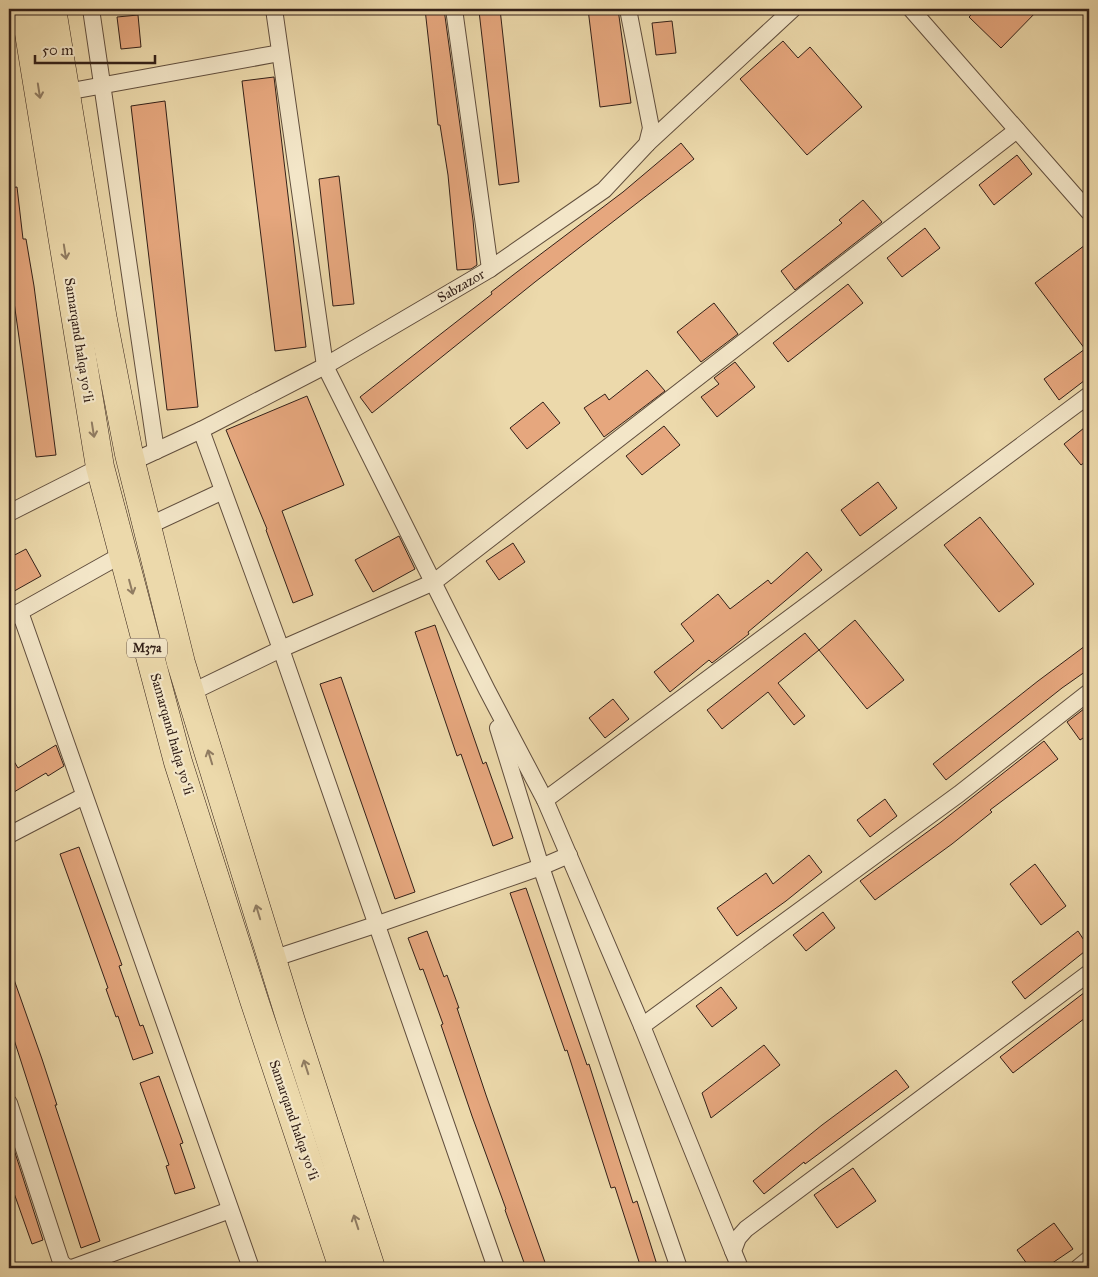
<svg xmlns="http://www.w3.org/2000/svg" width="1098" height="1277" font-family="'IM FELL Great Primer',serif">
<rect width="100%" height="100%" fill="#ecd9ab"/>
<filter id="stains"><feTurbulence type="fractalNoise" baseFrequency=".004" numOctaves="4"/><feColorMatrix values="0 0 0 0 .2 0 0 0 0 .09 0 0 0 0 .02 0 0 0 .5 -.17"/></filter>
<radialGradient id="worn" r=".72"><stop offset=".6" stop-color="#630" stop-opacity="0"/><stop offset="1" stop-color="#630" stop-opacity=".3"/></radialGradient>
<g fill="#e6a77e" stroke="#332018">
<path d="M425 9H444L473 220 477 265 471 269 457 270 448 175 440 125H438Z"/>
<path d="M500 9 519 182 499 185 479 11Z"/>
<path d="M588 9H618L631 103 600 107Z"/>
<path d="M977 9H1039L1001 48 969 17Z"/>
<path d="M138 15 141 47 121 49 117 17Z"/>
<path d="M672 21 676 53 656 55 652 23Z"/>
<path d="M783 41 798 58 810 47 862 107 807 155 740 79Z"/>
<path d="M274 77 306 347 275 351 242 81Z"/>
<path d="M165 101 198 407 167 410 131 106Z"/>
<path d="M681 143 694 159 535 282 372 413 360 397 492 294 491 292 517 272 623 192Z"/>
<path d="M1017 155 1032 174 994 205 979 185Z"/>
<path d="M339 176 354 304 333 306 319 179Z"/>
<path d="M17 187 23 239H26L34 286 56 455 36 457 9 267V188Z"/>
<path d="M863 200 882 222 795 290 781 271 842 223 839 220Z"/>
<path d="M925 228 940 248 902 277 887 258Z"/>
<path d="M1089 242V377L1059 400 1044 379 1085 349 1035 283Z"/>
<path d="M848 284 863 303 788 362 773 343Z"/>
<path d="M714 303 738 334 701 362 677 332Z"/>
<path d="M735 362 755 387 717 417 701 397 719 384 714 378Z"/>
<path d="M647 370 665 391 604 437 584 408 605 394 609 400Z"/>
<path d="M307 396 344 485 282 511 313 595 293 603 266 530 267 529 226 430Z"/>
<path d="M543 402 560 423 527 449 510 428Z"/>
<path d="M1089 424V459L1081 465 1064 444Z"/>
<path d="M664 426 680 445 642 475 626 456Z"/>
<path d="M878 482 897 508 860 536 841 510Z"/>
<path d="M980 517 1034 584 999 612 944 545Z"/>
<path d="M399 536 415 569 373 592 355 560Z"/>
<path d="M513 543 525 562 499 580 486 561Z"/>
<path d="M26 549 41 576 9 594V558Z"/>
<path d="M807 552 822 570 748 632 749 634 712 663 709 660 670 692 654 672 694 641 681 624 718 594 730 609 768 580 771 584Z"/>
<path d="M855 620 904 680 867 709 819 650Z"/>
<path d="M435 625 483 764 486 762 513 838 493 846 461 754 457 756 415 632Z"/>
<path d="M805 633 819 650 778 683 805 716 794 725 768 692 722 729 707 710Z"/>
<path d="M1089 643V669L1062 688 946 780 933 764 1038 681Z"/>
<path d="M341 677 415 892 395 899 320 684Z"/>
<path d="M613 699 629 719 605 738 589 718Z"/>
<path d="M1089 705V734L1080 740 1067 722Z"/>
<path d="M1044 741 1058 759 990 810 992 812 952 844 875 900 860 881 941 822Z"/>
<path d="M56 745 64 766 48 776 46 773 9 795V753L18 768Z"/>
<path d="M885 799 897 816 870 837 857 820Z"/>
<path d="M79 847 122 965 119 966 140 1026 143 1025 153 1053 133 1060 118 1016 116 1017 106 989 108 988 60 854Z"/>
<path d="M809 855 822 872 786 901 737 936 717 908 766 873 773 884Z"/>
<path d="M1035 864 1066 906 1041 925 1010 884Z"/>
<path d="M526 888 587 1065 589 1064 633 1203 637 1201 658 1268H641L615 1187 611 1188 567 1050 565 1051 510 893Z"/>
<path d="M823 912 835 928 806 951 793 935Z"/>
<path d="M427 931 444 977 447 975 459 1008H457L486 1095 547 1268H526L505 1210 506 1209 472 1116 441 1025 443 1024 423 969 420 970 408 938Z"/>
<path d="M1078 931 1089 948 1025 999 1012 982Z"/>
<path d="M9 971H11L42 1059 57 1105H55L100 1241 81 1248 9 1024Z"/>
<path d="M721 987 737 1008 712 1027 696 1006Z"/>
<path d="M1089 989V1015L1013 1073 1000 1057Z"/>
<path d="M764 1045 780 1065 711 1118 702 1093Z"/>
<path d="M896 1070 909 1087 805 1164 804 1162 764 1194 753 1181 822 1125Z"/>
<path d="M159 1076 183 1143 180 1144 195 1188 175 1194 166 1166 169 1165 140 1083Z"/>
<path d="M9 1134 43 1240 32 1244 9 1179Z"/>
<path d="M853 1168 876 1201 837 1228 814 1195Z"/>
<path d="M1054 1223 1073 1249 1045 1268H1030L1017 1250Z"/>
</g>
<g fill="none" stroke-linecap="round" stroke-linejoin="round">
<defs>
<g id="street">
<path d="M91 9 156 451"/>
<path d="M274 9 325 366 487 690 545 800 642 1026 733 1251"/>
<path d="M454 9 490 269"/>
<path d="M911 9 1089 212"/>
<path d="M66 92 280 53"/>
<path d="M647 144 793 9"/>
<path d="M201 430 281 649 496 1268"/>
<path d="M132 462 201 430 325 366 490 269 604 190 647 144 651 128 628 9"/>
<path d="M9 513 100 467"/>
<path d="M148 526 223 491"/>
<path d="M20 612 251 1268"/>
<path d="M9 618 123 554"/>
<path d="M190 693 281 649 434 582 1017 130"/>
<path d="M498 728 541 867 679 1268"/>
<path d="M545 800 1089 395"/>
<path d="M9 835 84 796"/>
<path d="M272 959 378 924 541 867 569 855"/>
<path d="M642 1026 959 794 1089 692"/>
<path d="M9 1103 61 1262 66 1267 72 1268 230 1210"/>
<path d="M740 1268 733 1251 738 1238 746 1229 1089 973"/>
<path d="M1078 1268 1089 1259"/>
</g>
<g id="highway">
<path d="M25 9 100 467 178 762 254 1000 343 1268"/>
<path d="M52 9 103 320 129 454 181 663 291 1021 371 1268"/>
</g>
</defs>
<use href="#street" stroke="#614e3d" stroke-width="18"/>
<use href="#highway" stroke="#332018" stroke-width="29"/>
<use href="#street" stroke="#f3e6c8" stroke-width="16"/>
<use href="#highway" stroke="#ecd9ab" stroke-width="28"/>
</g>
<defs><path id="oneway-shaft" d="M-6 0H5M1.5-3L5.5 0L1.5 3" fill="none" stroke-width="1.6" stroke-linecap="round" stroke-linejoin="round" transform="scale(1.25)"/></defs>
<g stroke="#907c62">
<use href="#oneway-shaft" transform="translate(39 91) rotate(81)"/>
<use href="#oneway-shaft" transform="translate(65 252) rotate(81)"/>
<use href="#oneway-shaft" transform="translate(93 430) rotate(81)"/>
<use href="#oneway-shaft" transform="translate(131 587) rotate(75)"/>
<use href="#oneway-shaft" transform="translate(210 757) rotate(-107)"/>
<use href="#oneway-shaft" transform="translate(258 912) rotate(-107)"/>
<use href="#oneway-shaft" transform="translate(306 1067) rotate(-108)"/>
<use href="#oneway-shaft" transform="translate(356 1222) rotate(-108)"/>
</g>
<g text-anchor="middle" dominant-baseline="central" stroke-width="4.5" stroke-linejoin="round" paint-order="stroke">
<rect fill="#f3e6c8" stroke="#6d5b4d" stroke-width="1" x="127" y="638.5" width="40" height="19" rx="4"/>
<g font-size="12" font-weight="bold" fill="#332018">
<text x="147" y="648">M37a</text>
</g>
<g font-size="14" fill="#332018" stroke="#f3e6c8">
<text transform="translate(461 286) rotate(-30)">Sabzazor</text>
<text transform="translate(79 340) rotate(81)">Samarqand halqa yoʻli</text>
<text transform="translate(172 734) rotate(74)">Samarqand halqa yoʻli</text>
<text transform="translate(294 1120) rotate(71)">Samarqand halqa yoʻli</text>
</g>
</g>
<rect width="1098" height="1277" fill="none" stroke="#ecd9ab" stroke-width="30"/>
<rect x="10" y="10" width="1078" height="1257" fill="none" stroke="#332018" stroke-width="2.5"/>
<rect x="15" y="15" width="1068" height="1247" fill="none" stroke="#332018"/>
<path d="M35 55v8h120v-8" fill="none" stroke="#332018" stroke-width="2.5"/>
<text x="42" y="55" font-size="15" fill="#332018" stroke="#f3e6c8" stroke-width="4" paint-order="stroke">50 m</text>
<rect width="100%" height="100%" filter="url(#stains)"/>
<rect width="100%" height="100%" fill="url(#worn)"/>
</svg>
